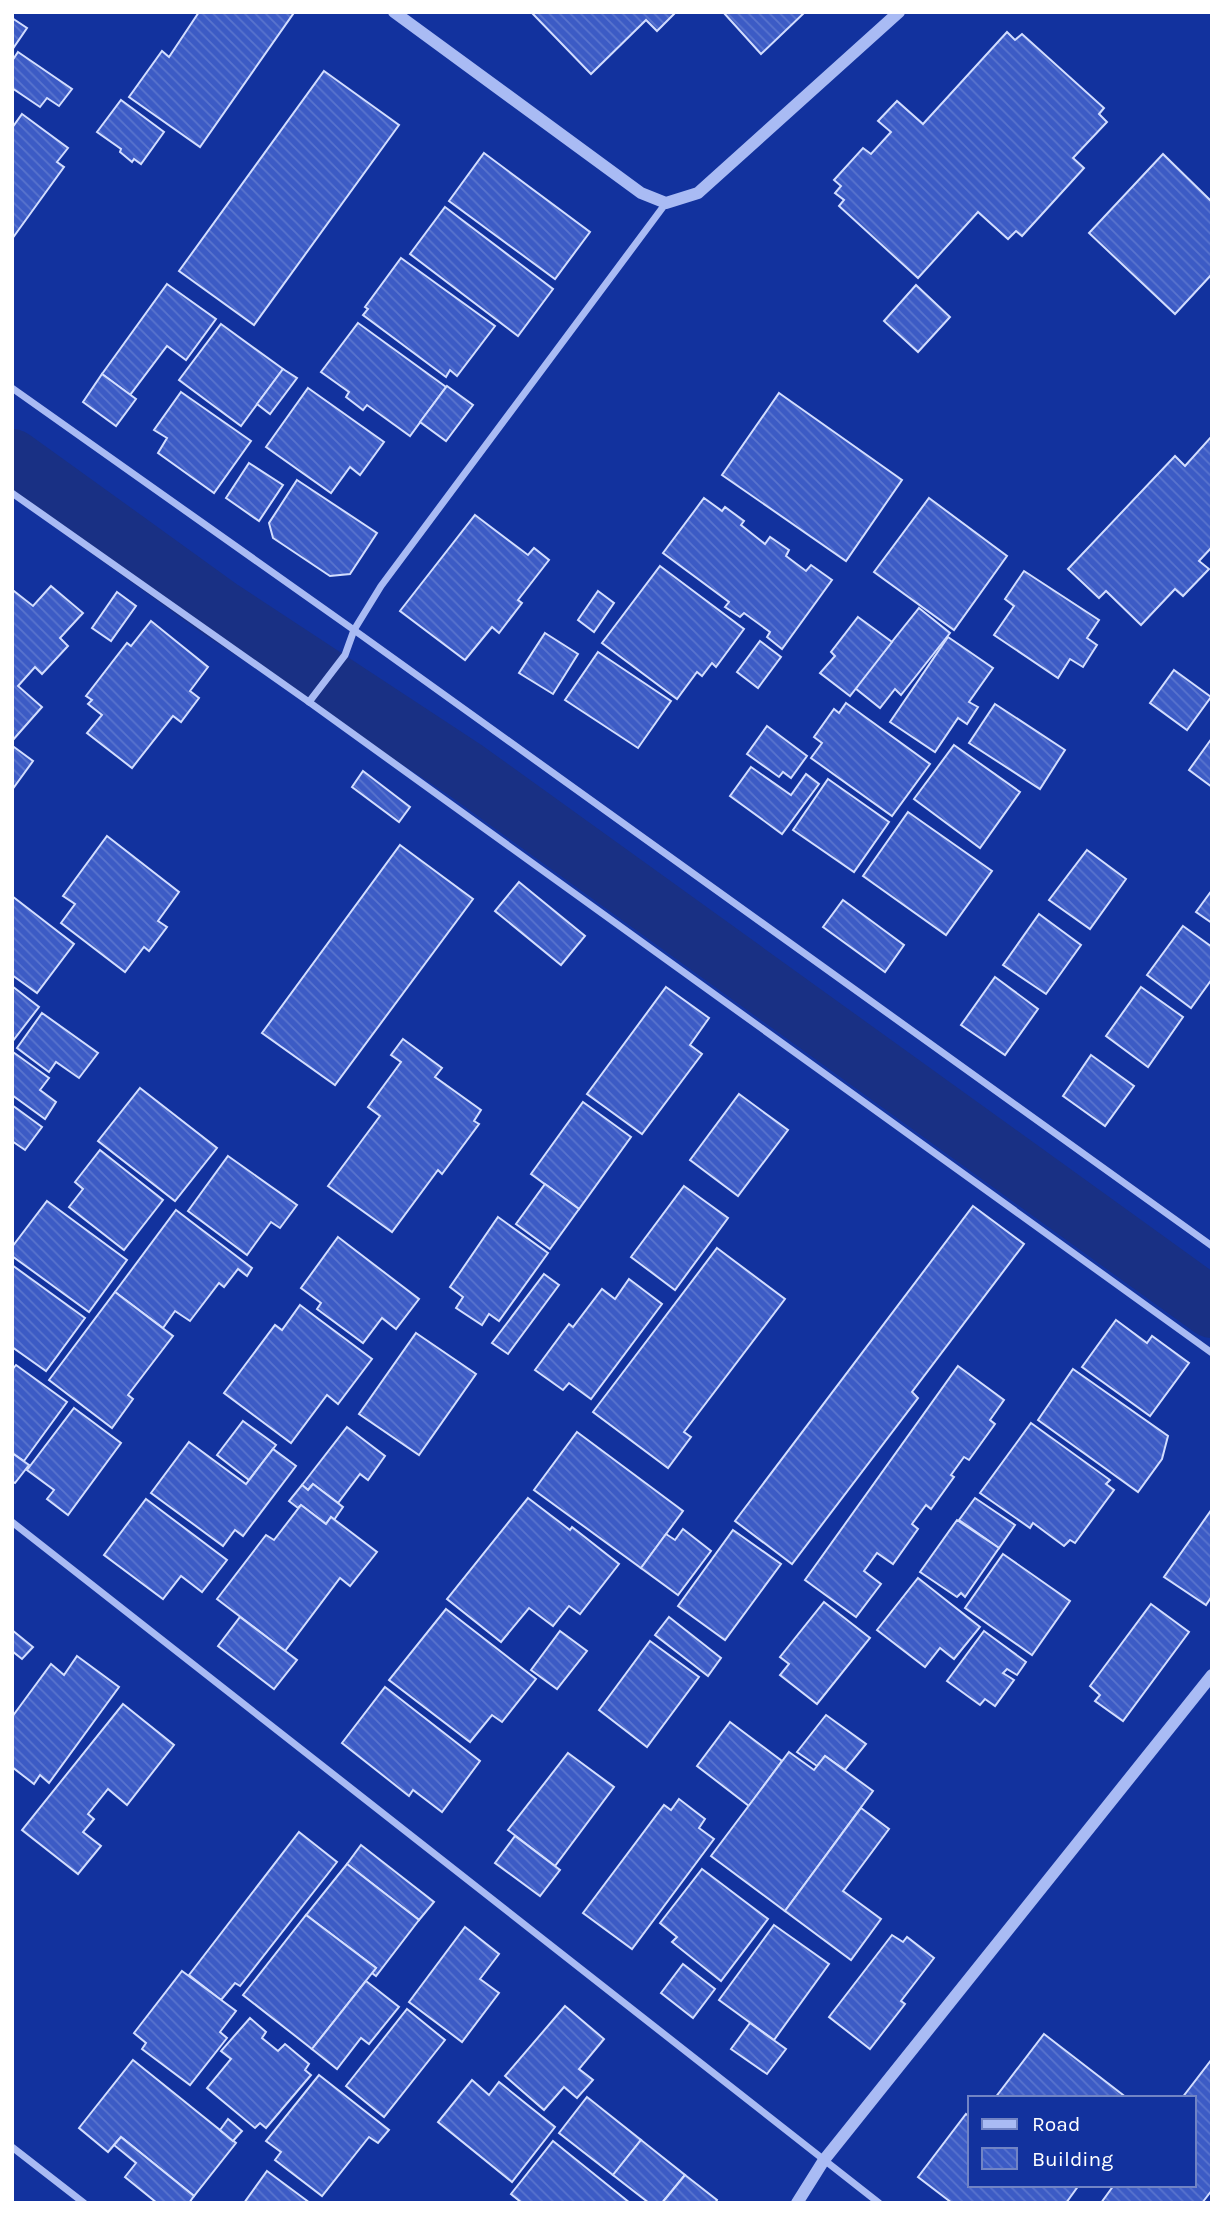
<svg xmlns="http://www.w3.org/2000/svg" width="1224" height="2215" font-family="Karla,sans-serif">
<defs>
<pattern id="building-back-hatch" width="6" height="6" patternUnits="userSpaceOnUse" patternTransform="scale(1.75)"><rect width="6" height="6" fill="#3c5bc5"/><path d="M-1 5l2 2M0 0l6 6M5-1l2 2" fill="none" stroke="#5974ce"/></pattern>
</defs>
<rect width="100%" height="100%" fill="#12329e"/>
<g fill="none" stroke-linecap="round" stroke-linejoin="round">
<path stroke="#193084" stroke-width="60" d="M12 459 220 609 465 770 1212 1308"/>
</g>
<g fill="url(#building-back-hatch)" stroke="#d2ddfe" stroke-width="2">
<path d="M291 12 293 14 200 147 129 97 162 51 169 57 199 12Z"/>
<path d="M531 12H676L657 31 646 20 591 74Z"/>
<path d="M723 12H805L761 54Z"/>
<path d="M12 18 27 28 12 50Z"/>
<path d="M1007 32 1015 40 1022 34 1104 108 1099 114 1107 122 1073 158 1084 168 1022 236 1016 231 1008 239 978 212 918 278 839 206 844 200 835 193 841 186 834 180 863 148 871 154 891 132 878 121 897 101 923 124Z"/>
<path d="M18 52 72 89 59 106 47 98 40 107 12 88V61Z"/>
<path d="M324 71 399 125 254 325 179 271Z"/>
<path d="M121 100 164 132 141 164 134 159 132 162 120 152 121 149 97 132Z"/>
<path d="M22 114 68 148 57 162 64 167 12 239V128Z"/>
<path d="M484 153 590 232 555 279 449 201Z"/>
<path d="M1163 154 1212 202V274L1175 314 1089 233Z"/>
<path d="M445 207 553 289 518 336 410 254Z"/>
<path d="M401 258 495 326 457 376 450 370 446 377 363 315 368 309 365 307Z"/>
<path d="M167 284 216 319 186 360 167 346 130 395 102 374Z"/>
<path d="M916 285 950 317 918 352 884 321Z"/>
<path d="M358 323 446 387 410 436 367 405 363 410 346 397 349 392 321 372Z"/>
<path d="M221 324 283 369 241 426 179 380Z"/>
<path d="M283 369 297 378 270 414 257 404Z"/>
<path d="M102 374 136 399 116 426 83 402Z"/>
<path d="M447 386 473 405 446 441 420 422Z"/>
<path d="M308 388 384 442 360 475 350 467 331 493 266 447Z"/>
<path d="M181 392 251 441 214 493 158 453 167 438 154 430Z"/>
<path d="M779 393 902 480 846 561 722 475Z"/>
<path d="M1211 437 1212 547 1199 561 1209 569 1183 596 1175 589 1141 625 1106 591 1099 598 1068 569 1175 456 1185 466Z"/>
<path d="M249 463 283 485 259 521 226 498Z"/>
<path d="M297 480 377 533 350 574 330 576 273 538 269 523Z"/>
<path d="M704 498 722 511 725 507 744 521 741 525 765 544 770 537 789 550 786 556 806 571 811 565 832 580 782 649 767 637 770 632 744 613 740 617 725 607 729 602 663 553Z"/>
<path d="M929 498 1007 556 954 630 874 572Z"/>
<path d="M475 515 528 555 534 548 549 560 518 600 522 603 499 633 492 627 465 660 400 611Z"/>
<path d="M660 566 744 629 716 667 712 663 702 676 697 672 677 699 602 643Z"/>
<path d="M1024 571 1099 620 1087 638 1097 645 1083 667 1070 659 1058 678 994 635 1014 606 1005 599Z"/>
<path d="M51 586 83 613 60 638 68 646 42 674 35 667 18 686 42 707 12 741V593L14 591 33 606Z"/>
<path d="M598 591 614 603 594 632 578 620Z"/>
<path d="M117 592 136 606 111 641 92 628Z"/>
<path d="M919 608 950 633 901 695 895 689 880 708 855 688Z"/>
<path d="M858 617 892 642 850 696 820 673 835 656 831 652Z"/>
<path d="M151 621 208 667 190 691 199 698 181 722 173 716 132 768 87 733 102 715 88 704 92 700 86 696 127 643 131 646Z"/>
<path d="M545 633 578 654 553 694 519 673Z"/>
<path d="M948 637 993 668 969 702 978 707 967 724 958 718 935 752 890 722Z"/>
<path d="M760 641 781 657 758 688 737 672Z"/>
<path d="M598 652 671 701 638 748 565 700Z"/>
<path d="M1174 670 1211 697 1187 730 1150 703Z"/>
<path d="M846 703 930 764 892 816 811 758 822 743 814 737 834 709 839 713Z"/>
<path d="M995 704 1065 750 1040 789 969 743Z"/>
<path d="M767 726 807 756 791 778 783 772 779 777 747 754Z"/>
<path d="M1212 738V787L1189 770Z"/>
<path d="M954 745 1020 792 980 848 914 799Z"/>
<path d="M14 747 33 761 12 790V750Z"/>
<path d="M751 767 791 795 806 774 819 784 782 834 730 796Z"/>
<path d="M363 771 410 807 399 822 352 787Z"/>
<path d="M828 779 889 822 854 872 793 830Z"/>
<path d="M908 812 992 871 946 935 863 876Z"/>
<path d="M107 836 179 892 158 921 167 927 149 951 144 947 125 972 61 923 75 904 63 896Z"/>
<path d="M400 845 473 899 335 1085 262 1033Z"/>
<path d="M1087 850 1126 879 1090 929 1049 900Z"/>
<path d="M519 882 585 936 561 965 495 911Z"/>
<path d="M1212 890V923L1196 912Z"/>
<path d="M12 896 74 944 37 993 12 975Z"/>
<path d="M843 900 904 945 885 972 823 927Z"/>
<path d="M1039 914 1081 945 1046 994 1003 965Z"/>
<path d="M1183 926 1212 947V979L1191 1008 1147 975Z"/>
<path d="M995 977 1038 1009 1005 1055 961 1025Z"/>
<path d="M12 986 39 1007 12 1042Z"/>
<path d="M666 987 709 1018 690 1045 702 1054 642 1134 587 1094Z"/>
<path d="M1141 987 1183 1017 1148 1067 1106 1036Z"/>
<path d="M42 1013 98 1053 79 1078 56 1062 49 1072 17 1048Z"/>
<path d="M403 1039 442 1068 435 1077 481 1110 474 1121 479 1124 442 1174 438 1170 392 1232 328 1186 380 1116 368 1107 401 1062 391 1055Z"/>
<path d="M13 1052 49 1078 40 1090 56 1102 45 1119 12 1095Z"/>
<path d="M1091 1055 1134 1086 1105 1126 1063 1096Z"/>
<path d="M140 1088 217 1148 175 1201 98 1141Z"/>
<path d="M739 1094 788 1130 738 1196 690 1160Z"/>
<path d="M583 1102 631 1137 579 1209 531 1174Z"/>
<path d="M12 1105 42 1127 25 1150 12 1141Z"/>
<path d="M100 1150 163 1200 124 1250 69 1207 83 1189 75 1182Z"/>
<path d="M228 1156 297 1205 280 1228 271 1222 247 1255 188 1211Z"/>
<path d="M545 1184 579 1209 550 1249 516 1224Z"/>
<path d="M684 1186 728 1218 675 1290 631 1257Z"/>
<path d="M47 1201 127 1260 89 1312 12 1256V1247Z"/>
<path d="M973 1206 1024 1244 912 1392 918 1398 792 1564 735 1521Z"/>
<path d="M176 1210 252 1268 247 1276 238 1269 224 1287 219 1283 190 1321 175 1311 163 1328 115 1292Z"/>
<path d="M498 1217 548 1253 499 1321 489 1314 482 1325 456 1308 463 1297 450 1287Z"/>
<path d="M338 1237 419 1299 396 1329 382 1318 363 1343 317 1309 321 1303 301 1288Z"/>
<path d="M717 1248 785 1299 684 1432 691 1437 668 1468 593 1412Z"/>
<path d="M12 1265 85 1318 46 1371 12 1347Z"/>
<path d="M544 1274 559 1285 508 1354 492 1343Z"/>
<path d="M629 1279 662 1304 591 1399 569 1383 563 1390 535 1370 569 1324 573 1327 602 1289 615 1299Z"/>
<path d="M115 1292 173 1336 128 1395 133 1399 112 1428 49 1380Z"/>
<path d="M300 1305 372 1359 338 1404 327 1395 291 1443 224 1393 275 1325 282 1330Z"/>
<path d="M1116 1320 1147 1343 1152 1336 1189 1363 1150 1416 1082 1367Z"/>
<path d="M416 1333 476 1374 419 1455 359 1414Z"/>
<path d="M16 1365 67 1402 24 1461 12 1453V1370Z"/>
<path d="M958 1366 1004 1400 990 1420 995 1424 969 1460 964 1457 951 1475 954 1477 931 1509 926 1505 912 1524 918 1529 893 1564 877 1553 864 1571 881 1584 856 1617 805 1580Z"/>
<path d="M1073 1369 1168 1436 1162 1459 1138 1492 1038 1420Z"/>
<path d="M74 1408 121 1443 68 1515 47 1499 54 1490 27 1470Z"/>
<path d="M243 1421 276 1445 249 1480 217 1455Z"/>
<path d="M1031 1423 1110 1480 1106 1484 1114 1490 1075 1543 1070 1540 1064 1546 1033 1523 1030 1528 980 1493Z"/>
<path d="M347 1427 385 1456 368 1480 360 1474 338 1503 313 1484 308 1490 302 1485Z"/>
<path d="M577 1432 683 1511 641 1568 534 1490Z"/>
<path d="M189 1442 246 1484 273 1449 296 1466 243 1536 235 1530 223 1546 151 1493Z"/>
<path d="M12 1453 29 1465 15 1483 12 1481Z"/>
<path d="M313 1484 343 1507 334 1520 331 1517 326 1524 301 1505 298 1508 289 1501 302 1485 308 1490Z"/>
<path d="M528 1498 570 1530 572 1527 619 1564 580 1614 569 1606 553 1626 529 1608 501 1642 447 1599Z"/>
<path d="M975 1498 1015 1525 999 1548 959 1520Z"/>
<path d="M146 1499 227 1560 202 1592 181 1576 163 1599 104 1555Z"/>
<path d="M301 1505 326 1524 331 1517 377 1552 350 1586 340 1578 285 1651 217 1599 266 1535 274 1540Z"/>
<path d="M1212 1509V1596L1206 1605 1164 1577Z"/>
<path d="M957 1520 999 1548 965 1597 961 1593 957 1597 920 1572Z"/>
<path d="M683 1529 711 1551 678 1595 641 1568 666 1534 675 1540Z"/>
<path d="M733 1530 781 1564 725 1640 678 1606Z"/>
<path d="M1003 1554 1070 1601 1032 1655 965 1608Z"/>
<path d="M918 1578 980 1627 954 1659 940 1648 925 1667 877 1630Z"/>
<path d="M824 1602 870 1638 817 1704 780 1675 789 1664 780 1657Z"/>
<path d="M1151 1604 1189 1632 1123 1721 1095 1701 1100 1695 1090 1686Z"/>
<path d="M446 1609 536 1679 502 1722 492 1715 470 1742 389 1680Z"/>
<path d="M240 1617 297 1660 274 1689 218 1646Z"/>
<path d="M669 1617 721 1658 708 1676 655 1635Z"/>
<path d="M12 1630 33 1647 22 1659 12 1651Z"/>
<path d="M560 1631 587 1651 557 1689 531 1670Z"/>
<path d="M984 1631 1026 1662 1017 1675 1007 1669 1003 1673 1014 1680 995 1706 985 1699 980 1705 947 1681Z"/>
<path d="M650 1641 699 1677 647 1747 599 1710Z"/>
<path d="M77 1656 119 1687 49 1783 40 1775 34 1784 12 1767V1717L51 1664 64 1675Z"/>
<path d="M385 1687 480 1761 442 1812 413 1790 409 1796 342 1743Z"/>
<path d="M123 1704 174 1745 127 1805 108 1789 88 1814 94 1819 83 1832 101 1846 78 1874 22 1830Z"/>
<path d="M826 1715 866 1744 845 1770 825 1756 817 1766 797 1752Z"/>
<path d="M730 1722 782 1761 749 1806 697 1766Z"/>
<path d="M789 1752 814 1770 825 1756 873 1791 785 1911 711 1856Z"/>
<path d="M568 1753 614 1787 555 1866 508 1830Z"/>
<path d="M679 1799 705 1819 699 1828 714 1839 632 1949 583 1913 664 1805 671 1810Z"/>
<path d="M861 1808 889 1829 843 1891 881 1919 851 1960 785 1911Z"/>
<path d="M299 1832 337 1862 240 1986 235 1983 221 2000 189 1975Z"/>
<path d="M515 1836 560 1870 540 1896 495 1863Z"/>
<path d="M361 1845 434 1902 419 1920 347 1864Z"/>
<path d="M347 1864 419 1920 376 1976 372 1973 376 1968 306 1915Z"/>
<path d="M702 1869 768 1919 721 1981 672 1942 677 1937 660 1923Z"/>
<path d="M306 1915 376 1968 312 2049 243 1995Z"/>
<path d="M774 1925 829 1964 774 2040 719 2000Z"/>
<path d="M465 1927 499 1954 480 1979 499 1993 462 2042 409 2002Z"/>
<path d="M892 1935 903 1942 907 1937 934 1958 901 2001 905 2004 870 2049 829 2017Z"/>
<path d="M683 1964 715 1989 693 2018 661 1993Z"/>
<path d="M182 1971 236 2011 220 2032 227 2038 190 2085 142 2049 146 2043 134 2033Z"/>
<path d="M366 1981 399 2007 369 2044 361 2038 337 2069 312 2049Z"/>
<path d="M565 2006 604 2039 579 2069 593 2080 577 2098 564 2087 544 2110 505 2076Z"/>
<path d="M407 2009 445 2040 384 2117 346 2086Z"/>
<path d="M250 2018 266 2032 262 2038 278 2051 285 2044 309 2064 305 2070 311 2075 266 2128 260 2123 255 2128 207 2088 231 2059 221 2051Z"/>
<path d="M750 2023 786 2049 767 2074 731 2049Z"/>
<path d="M1044 2034 1127 2098H995Z"/>
<path d="M1212 2059V2190L1202 2203H1101L1114 2185H1194V2098H1182Z"/>
<path d="M133 2060 236 2143 194 2196 121 2137 108 2152 79 2128Z"/>
<path d="M319 2075 389 2130 378 2143 369 2137 322 2196 275 2160 281 2152 266 2141Z"/>
<path d="M472 2080 489 2095 499 2082 555 2127 512 2182 438 2122Z"/>
<path d="M587 2097 641 2140 613 2175 559 2133Z"/>
<path d="M966 2114 970 2117V2185H1079L1066 2203H952L918 2177Z"/>
<path d="M228 2119 242 2131 233 2141 220 2130Z"/>
<path d="M121 2137 194 2196 189 2203H157L125 2177 136 2163 114 2145Z"/>
<path d="M641 2140 685 2175 662 2203H649L613 2175Z"/>
<path d="M553 2141 630 2203H522L511 2194Z"/>
<path d="M267 2171 310 2203H244Z"/>
<path d="M685 2175 717 2200 715 2203H662Z"/>
</g>
<g fill="none" stroke-linecap="round" stroke-linejoin="round">
<g stroke="#a9bbf4" stroke-width="7">
<path d="M12 388 354 630 1212 1246"/>
<path d="M12 493 309 702 1212 1353"/>
<path d="M309 702 345 655 354 630 381 586 666 203"/>
<path d="M12 1522 879 2203"/>
<path d="M12 2147 84 2203"/>
</g>
<g stroke="#a9bbf4" stroke-width="12">
<path d="M394 12 641 193 666 203 698 193 899 12"/>
<path d="M797 2203 824 2160 1212 1675"/>
</g>
</g>
<rect width="1224" height="2215" fill="none" stroke="#ffffff" stroke-width="28"/>
<rect x="968" y="2096" width="228" height="91" fill="#12329e" stroke="#7184c5" stroke-width="2"/>
<rect x="982" y="2119" width="35" height="10" fill="#a9bbf4" stroke="#7184c5" stroke-width="2"/>
<text x="1032" y="2131" font-size="21" fill="#ffffff">Road</text>
<rect x="982" y="2148" width="35" height="21" fill="url(#building-back-hatch)" stroke="#7184c5" stroke-width="2"/>
<text x="1032" y="2166" font-size="21" fill="#ffffff">Building</text>
</svg>
